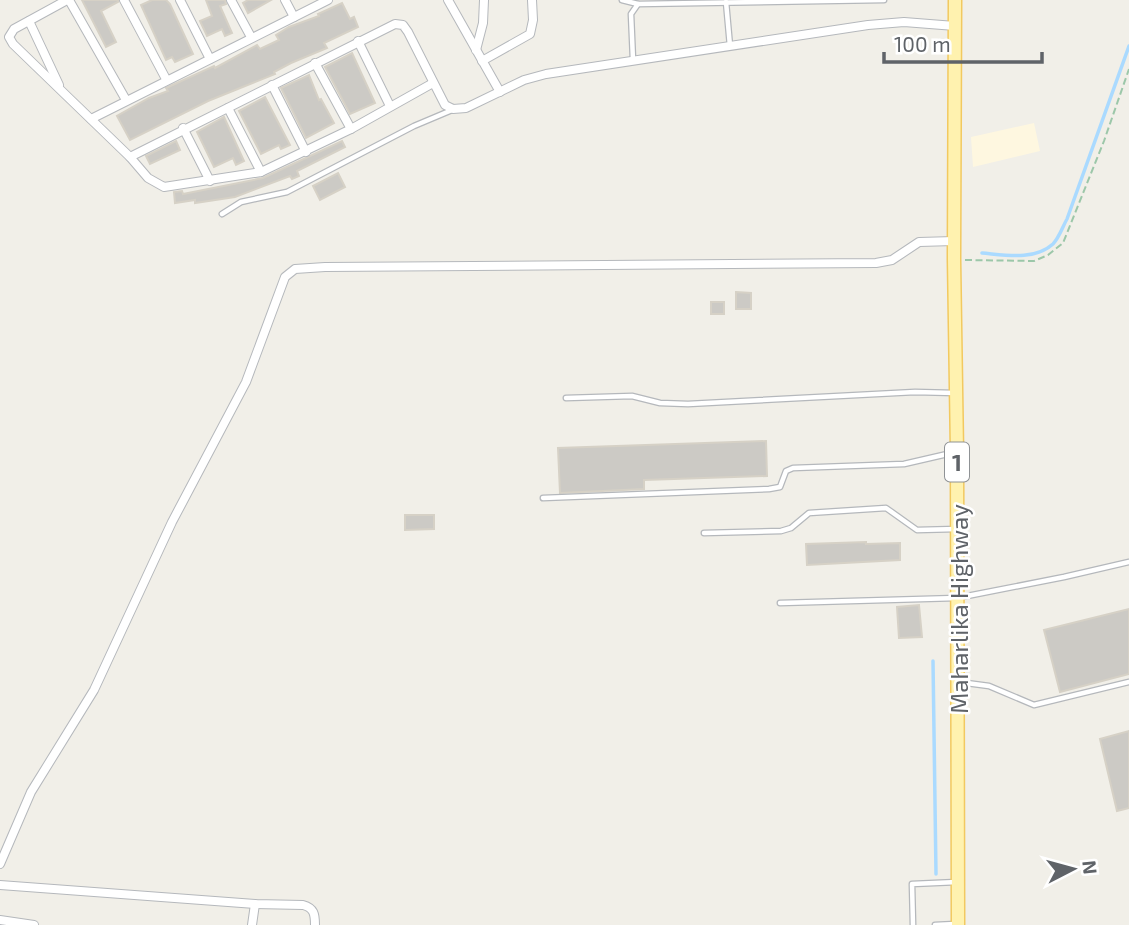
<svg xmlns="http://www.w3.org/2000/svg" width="1129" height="925" font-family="'Exo 2',sans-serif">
<rect width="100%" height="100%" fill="#f1efe8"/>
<path fill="#fef7e0" d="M1034 123 1040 151 973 167 971 137Z"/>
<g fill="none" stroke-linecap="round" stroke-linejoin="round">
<g stroke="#aadaff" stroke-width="3.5">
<path d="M982 253C1005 255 1034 261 1053 244 1059 238 1063 226 1067 219L1129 46"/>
<path d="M933 661 936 874"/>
</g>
</g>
<g fill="#cccac5" stroke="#d6d1c6" stroke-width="2">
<path d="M82 0H118V2L101 11 116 42 106 47Z"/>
<path d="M152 0H166L170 4 193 54 175 62 172 57 166 60 141 5Z"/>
<path d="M206 0H225L226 4 220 6 232 33 225 36 222 29 207 36 200 21 212 16Z"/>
<path d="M248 0H271L248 13 243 3Z"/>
<path d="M342 3 350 19 354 17 358 27 324 43 327 48 291 63 274 72 275 74 208 101 130 140 117 116 149 98 168 91 166 88 214 66 215 68 257 45 260 49 279 40 276 35 289 27 319 16 318 14Z"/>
<path d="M352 53 375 103 350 114 325 67Z"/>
<path d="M309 75 319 100 321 99 334 123 306 138 281 88Z"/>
<path d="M265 97 290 145 281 149 279 145 261 154 239 111Z"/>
<path d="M224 117 244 161 236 165 233 158 214 167 197 132Z"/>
<path d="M176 141 180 150 150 164 146 156Z"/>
<path d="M342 141 345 147 297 171 299 176 292 179 290 176 235 197 195 203V200L175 203 174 192 182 191 183 194 263 178Z"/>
<path d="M338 173 345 187 320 200 313 186Z"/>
<path d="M736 292 751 293V309H736Z"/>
<rect x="711" y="302" width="13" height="12"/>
<path d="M766 441 767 476 644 480V489L560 493 558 448Z"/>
<path d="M405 515H434V529L405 530Z"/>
<path d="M866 542V544L900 543V560L807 565 806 544Z"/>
<path d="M919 605 922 637 899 638 897 607Z"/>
<path d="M1129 609V674L1060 692 1044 630Z"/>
<path d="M1129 731V808L1117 811 1100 739Z"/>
</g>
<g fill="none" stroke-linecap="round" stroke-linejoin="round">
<defs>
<g id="lane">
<path d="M622 0 638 4 631 14 633 60"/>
<path d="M726 2 730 46"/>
<path d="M638 4 884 0"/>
<path d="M222 214 241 202 287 192 414 126 452 110"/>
<path d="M566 398 632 396 660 403 688 404 915 392 955 393"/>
<path d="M543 498 769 489 780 487 786 471 793 468 904 464 956 452"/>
<path d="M704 533 781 531 791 528 809 513 886 508 917 530 957 529"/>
<path d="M780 603 957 598 1064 577 1129 562"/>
<path d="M959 682 989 686 1034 705 1129 682"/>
<path d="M913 925 912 884 957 882"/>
<path d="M935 925 955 924"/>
</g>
<g id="street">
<path d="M67 0 14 29 9 37 13 44 130 157 148 178 164 187 261 172 351 129 433 83"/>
<path d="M69 0 126 100"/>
<path d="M124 0 166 79"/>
<path d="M180 0 210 59"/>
<path d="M231 0 251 37"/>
<path d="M285 0 294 17"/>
<path d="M448 0 500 92"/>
<path d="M29 21 59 85"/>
<path d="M358 41 390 106"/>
<path d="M476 50 483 23 484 0"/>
<path d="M482 61 530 34 533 20 532 0"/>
<path d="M315 63 351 129"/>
<path d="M272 85 306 152"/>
<path d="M228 108 261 172"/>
<path d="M91 119 328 0"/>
<path d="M183 128 210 181"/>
<path d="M130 157 395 24 403 25 408 32 445 105 453 109 466 108 524 80 546 74 868 25 904 22 955 26"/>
<path d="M0 864 31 792 94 690 172 522 246 382 285 277 295 269 325 267 876 263 892 260 919 242 954 241"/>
<path d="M0 885 255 904 303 905C314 908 315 914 315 925"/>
<path d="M0 920 34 925"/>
<path d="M252 925 255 904"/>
</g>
<path id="primary" d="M955 0 954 259 957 452 958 925"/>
</defs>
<use href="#lane" stroke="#b5b8bc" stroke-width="7"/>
<use href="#street" stroke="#b5b8bc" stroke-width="10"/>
<use href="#primary" stroke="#f2c960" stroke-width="15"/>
<path stroke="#9cc7a9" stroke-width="2" stroke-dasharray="7 3.5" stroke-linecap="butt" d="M965 260 1034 261 1048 255 1063 243 1104 141 1129 69"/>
<use href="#lane" stroke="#fff" stroke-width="4.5"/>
<use href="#street" stroke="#fff" stroke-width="8"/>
<use href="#primary" stroke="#fff2af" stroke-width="12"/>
</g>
<g text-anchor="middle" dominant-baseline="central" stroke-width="5" stroke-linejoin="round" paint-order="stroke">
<rect fill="#fff" stroke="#8f9295" stroke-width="2" x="945" y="442.5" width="24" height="39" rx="5"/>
<g font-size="23" font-weight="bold" fill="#5f6368">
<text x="957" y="462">1</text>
</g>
<g font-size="24" fill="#5f6368" stroke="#fff">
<text transform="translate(958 609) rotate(-90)">Maharlika Highway</text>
</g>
</g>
<g transform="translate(1073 869) rotate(84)" stroke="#ffffff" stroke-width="5" paint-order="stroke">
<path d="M0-5L12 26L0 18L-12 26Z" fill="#5f6368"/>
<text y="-10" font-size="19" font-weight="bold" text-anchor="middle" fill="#5f6368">N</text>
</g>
<path d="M884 52v10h158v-10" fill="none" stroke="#5f6368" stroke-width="3.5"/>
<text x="894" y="52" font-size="21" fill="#5f6368" stroke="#ffffff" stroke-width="5" paint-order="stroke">100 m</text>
</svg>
